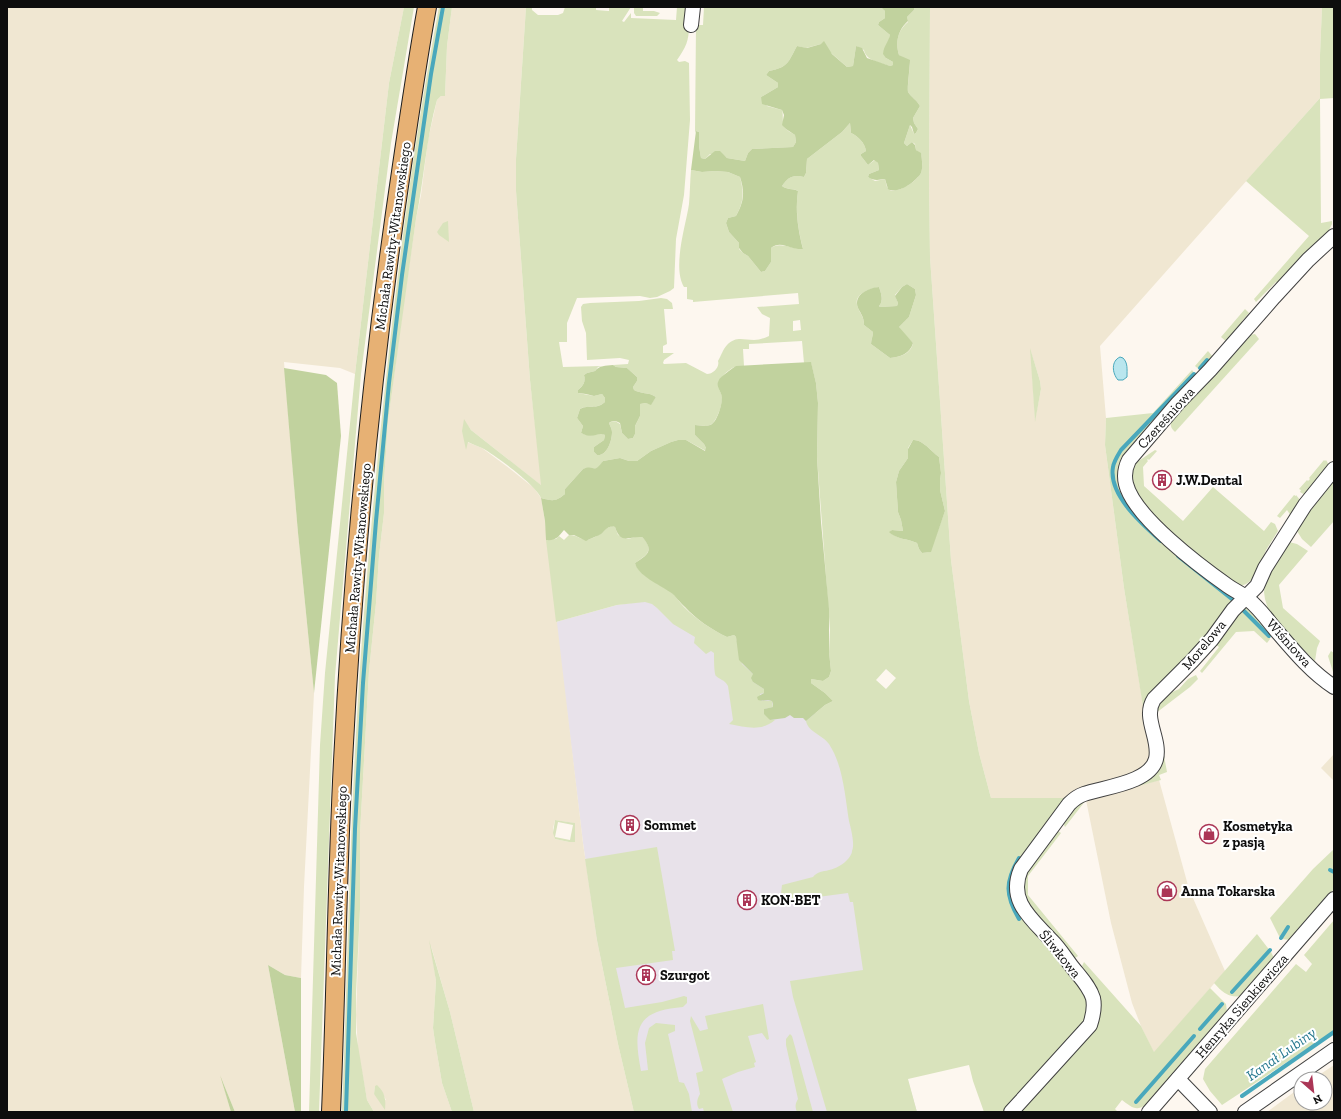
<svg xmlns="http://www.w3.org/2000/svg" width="1341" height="1119" font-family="'Zilla Slab',serif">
<rect width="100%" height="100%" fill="#fdf7ef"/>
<path fill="#e8e2ea" d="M660 599 841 732 906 1074 917 1112H634L597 940 583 843 556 622 617 605Z"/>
<g fill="#f0e7d2" fill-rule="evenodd">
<path d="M7 7H404L389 83 355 374 340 368 284 362 298 533 314 693 304 887 301 978 285 975 268 965 295 1112H235L222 1080 231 1112H7Z"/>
<path d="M452 7H526L516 159V191L530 380 542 486 471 430 466 423 467 442 482 448 509 468 534 488 541 498 545 521 583 843 597 940 618 1044 634 1112H474L450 1012 431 946 436 981 433 1028 435 1042 442 1083 452 1112H374L367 1100 358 1050 356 1015 360 909V833L369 671 376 603 379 556 384 513V482L388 421 404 301 416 219 421 195 428 140 437 100 441 96H445L447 46ZM555 820 574 823 575 842H569L555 839 553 828ZM375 1086 379 1087 386 1100 374 1094Z"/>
<path d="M930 7H1322L1320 55V98L1100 346 1106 418 1105 445 1109 475 1124 588 1143 705 1152 754 1144 768 1067 798H991L979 753 969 701 951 560 930 257 929 181ZM1031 352 1040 381 1041 389 1035 420Z"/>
<path d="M1334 754V781L1321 768Z"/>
<path d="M1159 780 1189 889 1225 971 1154 1053 1141 1026 1132 1003 1111 923 1086 800Z"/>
<path d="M1334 1065V1112H1267L1301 1087V1103H1325V1079H1313Z"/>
</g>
<g fill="#d9e3bc" fill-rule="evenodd">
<path d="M404 7H414L391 143 361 374 335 676 319 1112H309L320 745 325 673 355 374 389 83Z"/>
<path d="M439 7H452L447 46 445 96H441L437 100C426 139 424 180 416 219L388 421 384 482V513L379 556 376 603 369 671 360 833V909L356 994V1033L367 1100 374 1112H342C347 986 349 859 356 733 361 640 369 547 378 455 393 305 411 155 439 7Z"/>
<path d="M526 7H532V10L538 15H558L563 13 565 7H596V10L609 11V7H631L622 21 624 22 631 13V18L676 20 677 7H687L685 24 689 25C689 41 686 47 677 60L679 62 685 61 689 63 690 120 684 195 676 239 674 288 670 291 657 297 650 298 640 296 577 298 567 323V342H559L563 367 602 366 598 367 595 371 587 373 584 375C586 382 583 386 578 390V393L594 396 602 394 605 398V402C596 410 588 404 580 409L577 418 583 426 581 433C594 439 597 431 605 435L604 440 594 447V452L597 455C607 456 612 441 612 432 612 429 610 426 609 423 613 420 616 421 620 424L622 433 628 439 633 438 635 434V426L640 416V404L646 403 651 404 656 397C649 392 641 394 634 390L633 387 637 381V377L627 368 616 367 613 365 628 364 629 360 620 358 587 360 586 333 582 321 581 307 583 304 590 303 639 301 661 298 667 299 672 303 673 309H664L667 344 663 346V353H674L664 360 663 363 664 364 686 363 707 374C713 374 720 367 718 361 721 356 723 349 727 345 736 336 743 340 754 340 759 340 765 338 769 336L770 318 762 314 757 307 799 304 798 293 693 302V300L687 299V287H684C672 267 686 225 689 204 690 193 690 181 691 170L702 172 715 171 728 172 740 177C744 193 744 201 736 216L728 218 726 223 729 232 739 243V249L743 253 748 256 761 272 765 271 771 262V248C779 241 793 249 803 249 798 230 795 211 798 191 793 188 787 190 782 186 788 177 793 174 804 177L806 173 807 159 842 132 850 123 851 133C858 136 865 143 866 151L861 154V156L868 165 875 160 878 163 879 170 869 174 868 177 875 181 885 179 887 187 891 191C901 191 916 182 921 173 923 167 922 159 921 154L916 150 915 144 912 142 907 146 904 143 910 125 914 134 916 133 918 129 914 123 913 118 920 106C917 100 911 97 908 92 907 89 910 67 910 61L899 55C895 42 898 30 908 22L907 17 914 10V7H930L929 181 930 257 951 560 969 701 979 753 991 798H1067L1074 792C1094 786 1139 779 1150 762 1140 782 1099 787 1078 792L1063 806 1016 871C1003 903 1033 922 1050 943 1056 950 1059 959 1065 966 1075 976 1089 989 1090 1003 1091 1013 1088 1019 1083 1026L1006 1112H984L973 1081 969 1065 908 1079 917 1112H827L793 997 790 981 863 970 853 902H850L848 893 780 902 782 885 813 877C818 871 822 872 829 870 835 869 844 864 848 859 849 858 852 854 852 851 855 844 851 829 849 821 845 796 843 765 829 744 823 735 808 732 806 721L825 705 833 701 825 693 811 683V679L823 681 829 677 831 671 829 652 830 630 817 457 818 403 816 383 811 363H804L802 341 749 344V349H743L744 366C741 366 738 366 735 367 730 368 718 379 718 384 718 389 721 392 722 396 723 403 717 422 710 425 706 427 700 425 695 425V435L704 444 706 448V451L686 440H678L671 442 651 451 637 461H629L620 458 603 461 599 468 597 469 587 468 583 469 565 489V494C555 502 553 501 541 498 536 485 495 455 482 448 477 446 472 444 468 442L466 450 462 431 464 419 471 430 541 485 530 380 516 191V159ZM907 284 915 289 916 295 909 317 899 327 900 330 913 343C911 354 900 357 890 358L871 344C871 340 873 336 873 332L864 325C864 317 861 315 858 308 852 294 869 289 879 287 881 293 884 301 879 306L880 307 897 306 898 303 895 295 902 287ZM800 320 801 330 793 331V321ZM913 440C922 439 931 451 939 457L941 473 940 480V490L945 511 930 552 922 553 919 549 917 543C909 539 895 539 890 532L892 530 903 531 901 520 898 512 896 482 899 471 908 458V448ZM886 669 896 678 886 689 876 680Z"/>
<path d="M634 7H643V11H654L660 13 657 16H636L634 13Z"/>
<path d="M704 7H882L885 11V18L879 22 878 25 890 35 886 58 893 62V65L890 66C881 63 866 61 864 50L856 46 853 66 847 67 821 44 806 48 797 46C788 62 789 67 769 71L766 75 778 83V87L761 97 767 106 782 110C784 116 781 124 786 129 789 132 793 133 795 135L796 142 793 147 752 149 748 153 745 161 727 158 722 154H710L705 159 701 158 699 146V132L696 131 695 133 696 25H703Z"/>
<path d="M1322 7H1334V98L1320 99 1321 223 1332 221V224L1327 234 1280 285 1276 282 1256 302 1254 299 1309 236 1246 181 1320 98V55Z"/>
<path d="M448 221 449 242 439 235 437 232 443 223Z"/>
<path d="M1245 309 1249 313 1242 321 1243 323 1228 343 1221 337Z"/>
<path d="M1255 334 1259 339 1175 432C1169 427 1170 422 1174 416L1250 335Z"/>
<path d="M1030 348 1040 381 1041 389 1035 422Z"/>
<path d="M1208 351 1213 357 1201 371 1195 366Z"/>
<path d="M1192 370 1196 375 1154 420 1127 452 1124 457 1121 484 1236 598 1144 713 1124 588 1109 475 1105 445 1106 418 1153 413Z"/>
<path d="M1155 450 1157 451 1149 460 1148 459 1147 460 1148 461 1143 467 1144 486 1183 521 1213 487 1264 531 1271 522 1275 524 1278 531 1266 550 1260 566 1253 579 1246 584 1241 586 1238 585 1223 577 1146 511 1130 479 1134 464Z"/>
<path d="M1324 460 1325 461 1326 460 1329 465 1305 495 1300 492 1301 490 1299 489 1307 480 1308 481 1310 479 1309 478Z"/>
<path d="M1334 481V521L1311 547 1302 539 1297 531 1304 516 1331 482Z"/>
<path d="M1294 495 1296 496V495L1301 501 1291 516 1287 510 1280 518 1277 516Z"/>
<path d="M612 526 615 527 618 535 628 539 635 537H642C655 550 647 555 635 563 637 574 661 585 670 591 676 596 679 602 684 607 696 619 712 630 727 637L734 635 736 637 742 664 753 674V682L764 689V693L760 694 761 701H772L773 707 764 709 770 720H775C761 732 746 727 729 724L733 720 728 686C724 679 720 680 716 676 714 674 714 657 714 653L711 651 706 654 694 643 695 637 673 624 657 608 652 604 645 602 617 605 556 622 546 540 556 539 559 536 564 540 569 535C577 534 582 542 590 539 593 538 599 535 601 533 605 530 606 528 612 526Z"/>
<path d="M1289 542 1297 544 1308 551 1279 585 1283 608 1320 641 1317 648 1315 661 1290 637 1268 609 1265 599 1264 592 1266 579Z"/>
<path d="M1245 607 1256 617 1270 634V639L1267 643 1254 631 1236 632 1202 673 1200 671 1219 647 1215 644V641Z"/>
<path d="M1331 651 1334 653V675L1328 656Z"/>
<path d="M1196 675 1198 679 1190 687 1156 713 1167 772 1159 775 1161 780 1086 800 1065 827C1061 820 1069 811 1073 804L1149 777 1156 704 1168 694 1179 689 1188 679Z"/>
<path d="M555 820 575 823V842H569L555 839 553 833ZM558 822 573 825 570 840 555 837Z"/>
<path d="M1058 831 1061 833 1028 876V895L1078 956 1075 958 1025 905 1020 881 1055 832Z"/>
<path d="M657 847 675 951H672L673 960 616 968 625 1008 662 1002 684 996 687 997V1003L683 1007C635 1011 633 1029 641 1071L648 1070 645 1043 649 1028 656 1023 675 1025V1031L668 1034 679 1082 684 1083 689 1094 692 1112H634L618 1044 597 940 585 859Z"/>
<path d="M1334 849V889L1290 940 1282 939 1279 936 1270 918 1313 869Z"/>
<path d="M1334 920V1031L1222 1105 1210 1091 1203 1079 1205 1069 1296 964 1306 972 1312 964 1304 955Z"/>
<path d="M1257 934 1271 952 1274 958 1241 996C1229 998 1222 992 1214 983Z"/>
<path d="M429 940 450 1012 474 1112H452L442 1083 435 1042 433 1028 436 981Z"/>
<path d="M1084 962 1141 1026 1154 1052 1210 988 1226 1004 1227 1012 1145 1105C1136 1112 1130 1106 1122 1100L1115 1109 1118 1112H1017L1098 1017 1084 969 1082 966Z"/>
<path d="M763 1004 769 1039 767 1040 762 1033 748 1036 756 1062 754 1063 755 1067 738 1072 722 1079 733 1112H704L703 1108 699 1109C696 1104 697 1099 700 1094L696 1073 703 1071 690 1021 691 1016 700 1031 708 1029 705 1016Z"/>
<path d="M790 1034 792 1036 813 1112H797C795 1107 795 1104 798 1099L786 1045V1039Z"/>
<path d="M377 1085C385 1092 386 1100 385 1110L374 1094 375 1086Z"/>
</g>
<g fill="#c1d29e">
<path d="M880 7H914V10L907 17 908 21C898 30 895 42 899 55L910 60C910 67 907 88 908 92 911 97 917 100 920 106L913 118 914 123 918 129 916 133 914 134 912 127 910 125 904 143 907 146 912 142 915 145 916 150 921 153C922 159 923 168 921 173 916 182 897 195 888 189L885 179C878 180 874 181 868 177L869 174 879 170 878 163 874 160 868 165 861 156V154L866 151C865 143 858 136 851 133L850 123 842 132 807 159 806 173 804 177C793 174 788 177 782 186 787 190 792 188 798 191 795 211 798 229 803 249 800 249 796 249 793 248 786 246 778 242 771 248V262L765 271 761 272 748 256 743 253 739 248V243L729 232 726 223 728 218 736 216C744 201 745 193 740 177L728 172 715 171 702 172 691 170 696 131 699 132V146L701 158 705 159 715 151H720L727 158 745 161 748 153 752 149 793 147 796 142 795 135 786 129 782 125 784 115 782 110 762 104 761 97 778 87V83L766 75 769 71C789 67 788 62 797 46L807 48 821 44 824 41 832 54 847 67 853 66 856 46 862 48 867 58 890 66 893 65V62L886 58 883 54C884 45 888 43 890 35L878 25 879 22 885 18V11L882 8Z"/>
<path d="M907 284 915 289 916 295 909 317 899 327 913 343C910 354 900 357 890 358L871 344C871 340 873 336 873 332L864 325C864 317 861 314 858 308 853 294 869 288 879 287 881 293 884 301 879 306L880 307 897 306 898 303 895 296 902 287Z"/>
<path d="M811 362 816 383 818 403 817 457 821 522 829 609V652L831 671 829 677 823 681 811 679V683L825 693 833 701 825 705 806 721 803 718H794L790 715 785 718 770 720 764 714V709L773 707V704L772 701C767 699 763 702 758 700L757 697 764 693V689L753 682 751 678 753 674 739 660 736 637 734 635 727 637C712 630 696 619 685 607 679 602 676 596 670 592 660 585 637 575 635 563 647 555 655 551 642 537 628 536 621 545 615 527 608 525 606 530 601 534 598 536 589 539 586 541L574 535H569L564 530C558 537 556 541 546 540L545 521 541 498C553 501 555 502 565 494V489L583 469C595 464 593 475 603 461L620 458 629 461H637L651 451 671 442 678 440H686L705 451 706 448 704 444 695 435V425C700 425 705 427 710 425 717 423 722 405 722 397 721 391 715 386 719 380 720 377 733 368 736 366Z"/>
<path d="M613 365 616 367 627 368 637 377V381L633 387 634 390C641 394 649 392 656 397L651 405 646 403 640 404V416L635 426V434L633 438 628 439 622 433 620 423C616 421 613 420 609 423 610 426 612 429 612 432 612 441 607 456 597 455L594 452V447L604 440 605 435C597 431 594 440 581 433L583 426 577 418 580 409C589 404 596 410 605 402V398L602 394 594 396 586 394 578 393V390C583 386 586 382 584 375L587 373 595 371C600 365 605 366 613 365Z"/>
<path d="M284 368 326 375 337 383 341 436 314 693 298 533Z"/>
<path d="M913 440C922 439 931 451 939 457L941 473 940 480V490L945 511 931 552 922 553 919 549 917 543C909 539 895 539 889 532L892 530 903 531 901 520 898 512 896 482 899 471 908 458V449Z"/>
<path d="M268 965 285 975 301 978V1112H295Z"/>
<path d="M220 1075 235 1112H231Z"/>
</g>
<path fill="#b9e6ee" stroke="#49a8bc" d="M1120 357 1123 358C1128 363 1127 369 1127 377L1123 380H1118C1112 373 1111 361 1120 357Z"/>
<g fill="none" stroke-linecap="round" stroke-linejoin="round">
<g stroke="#49a8bc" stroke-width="4">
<path d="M1200 368 1207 360"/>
<path d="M1161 541C1142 524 1108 495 1113 467 1114 461 1118 455 1121 450L1194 374"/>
<path d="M1178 556 1233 600"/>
<path d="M1242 609 1269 636"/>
<path d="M1019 858C1005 882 1005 895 1019 919"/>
<path d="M1330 870 1334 872"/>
<path d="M1281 938 1288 927"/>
<path d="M1232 992 1270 950"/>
<path d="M1200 1029 1222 1004"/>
<path d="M1242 1096 1334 1032"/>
<path d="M1136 1102 1194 1036"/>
<path d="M346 1112 355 829 363 683 376 521 389 383 402 275 431 74 443 7"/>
</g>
<defs>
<g id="minor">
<path d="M691 25 693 7"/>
<path d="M1334 236 1308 260 1274 297 1210 370 1178 403 1129 460C1125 468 1124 476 1126 484 1134 517 1201 567 1228 586 1235 591 1243 594 1249 600 1259 608 1267 619 1275 629 1293 650 1311 672 1334 687"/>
<path d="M1178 1079 1210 1112"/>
<path d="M1011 1112 1090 1025C1093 1016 1095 1007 1093 998 1089 985 1078 975 1070 964 1064 956 1059 948 1051 940 1032 919 1007 901 1021 869L1069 804C1073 800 1078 796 1084 794 1104 787 1150 783 1156 759 1161 739 1142 718 1154 699L1192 661 1212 639 1233 610 1257 586 1265 568 1305 505 1334 469"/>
<path d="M1149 1112 1334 899"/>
<path d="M1245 1112 1334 1050"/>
</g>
<path id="major" d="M331 1112C336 995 337 878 343 761 353 564 372 367 401 172 409 117 417 62 427 7"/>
</defs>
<use href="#minor" stroke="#404040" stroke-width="16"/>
<use href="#major" stroke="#1e1e1e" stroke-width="20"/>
<use href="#minor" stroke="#fff" stroke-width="14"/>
<use href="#major" stroke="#e7b174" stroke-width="18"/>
</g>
<defs>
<symbol id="building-ring" viewBox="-11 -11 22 22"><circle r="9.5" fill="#fff" stroke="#ab3656" stroke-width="1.5"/><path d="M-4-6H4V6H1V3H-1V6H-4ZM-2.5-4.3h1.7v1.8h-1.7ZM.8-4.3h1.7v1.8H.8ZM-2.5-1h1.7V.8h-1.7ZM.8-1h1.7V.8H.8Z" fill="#ab3656"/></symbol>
<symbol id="shop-ring" viewBox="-11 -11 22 22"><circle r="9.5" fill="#fff" stroke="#ab3656" stroke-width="1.5"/><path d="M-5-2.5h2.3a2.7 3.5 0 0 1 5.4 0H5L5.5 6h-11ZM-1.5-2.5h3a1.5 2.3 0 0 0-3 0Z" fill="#ab3656"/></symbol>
</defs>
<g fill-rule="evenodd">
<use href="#building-ring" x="1151" y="469" width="22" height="22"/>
<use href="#building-ring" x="619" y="814" width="22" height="22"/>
<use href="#shop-ring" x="1198" y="823" width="22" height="22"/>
<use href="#shop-ring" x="1156" y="880" width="22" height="22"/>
<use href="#building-ring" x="736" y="889" width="22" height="22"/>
<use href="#building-ring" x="635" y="964" width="22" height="22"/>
</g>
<g text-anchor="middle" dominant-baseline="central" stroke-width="4" stroke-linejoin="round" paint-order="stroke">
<g font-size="14" fill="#0d0d0d" stroke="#fff">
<text transform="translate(393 236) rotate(-82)">Michała Rawity-Witanowskiego</text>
<text transform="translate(1166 418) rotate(-48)">Czereśniowa</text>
<text transform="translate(358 558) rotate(-85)">Michała Rawity-Witanowskiego</text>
<text transform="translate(1289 643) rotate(48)">Wiśniowa</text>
<text transform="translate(1204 645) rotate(-50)">Morelowa</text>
<text transform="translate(339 881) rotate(-88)">Michała Rawity-Witanowskiego</text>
<text transform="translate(1060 954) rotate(51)">Śliwkowa</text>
<text transform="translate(1242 1006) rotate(-49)">Henryka Sienkiewicza</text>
</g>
<g font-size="14" font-weight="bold" fill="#0d0d0d" stroke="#fff" text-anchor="start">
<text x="1176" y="480">J.W.Dental</text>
<text x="644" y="825">Sommet</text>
<text x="1223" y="826">Kosmetyka<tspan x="1223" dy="16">z pasją</tspan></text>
<text x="1181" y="891">Anna Tokarska</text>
<text x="761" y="900">KON-BET</text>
<text x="660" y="975">Szurgot</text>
</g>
<g font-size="15" font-style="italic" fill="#26788f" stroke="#fff">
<text transform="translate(1281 1054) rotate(-35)">Kanał Lubiny</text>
</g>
</g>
<rect width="1341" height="1119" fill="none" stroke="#0d0d0d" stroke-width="16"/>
<g transform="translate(1313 1091) rotate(152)"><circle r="19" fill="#ffffff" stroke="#9e9e9e"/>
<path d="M0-3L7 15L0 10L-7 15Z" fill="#ab3656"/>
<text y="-6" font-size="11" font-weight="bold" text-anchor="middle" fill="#0d0d0d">N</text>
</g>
</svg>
